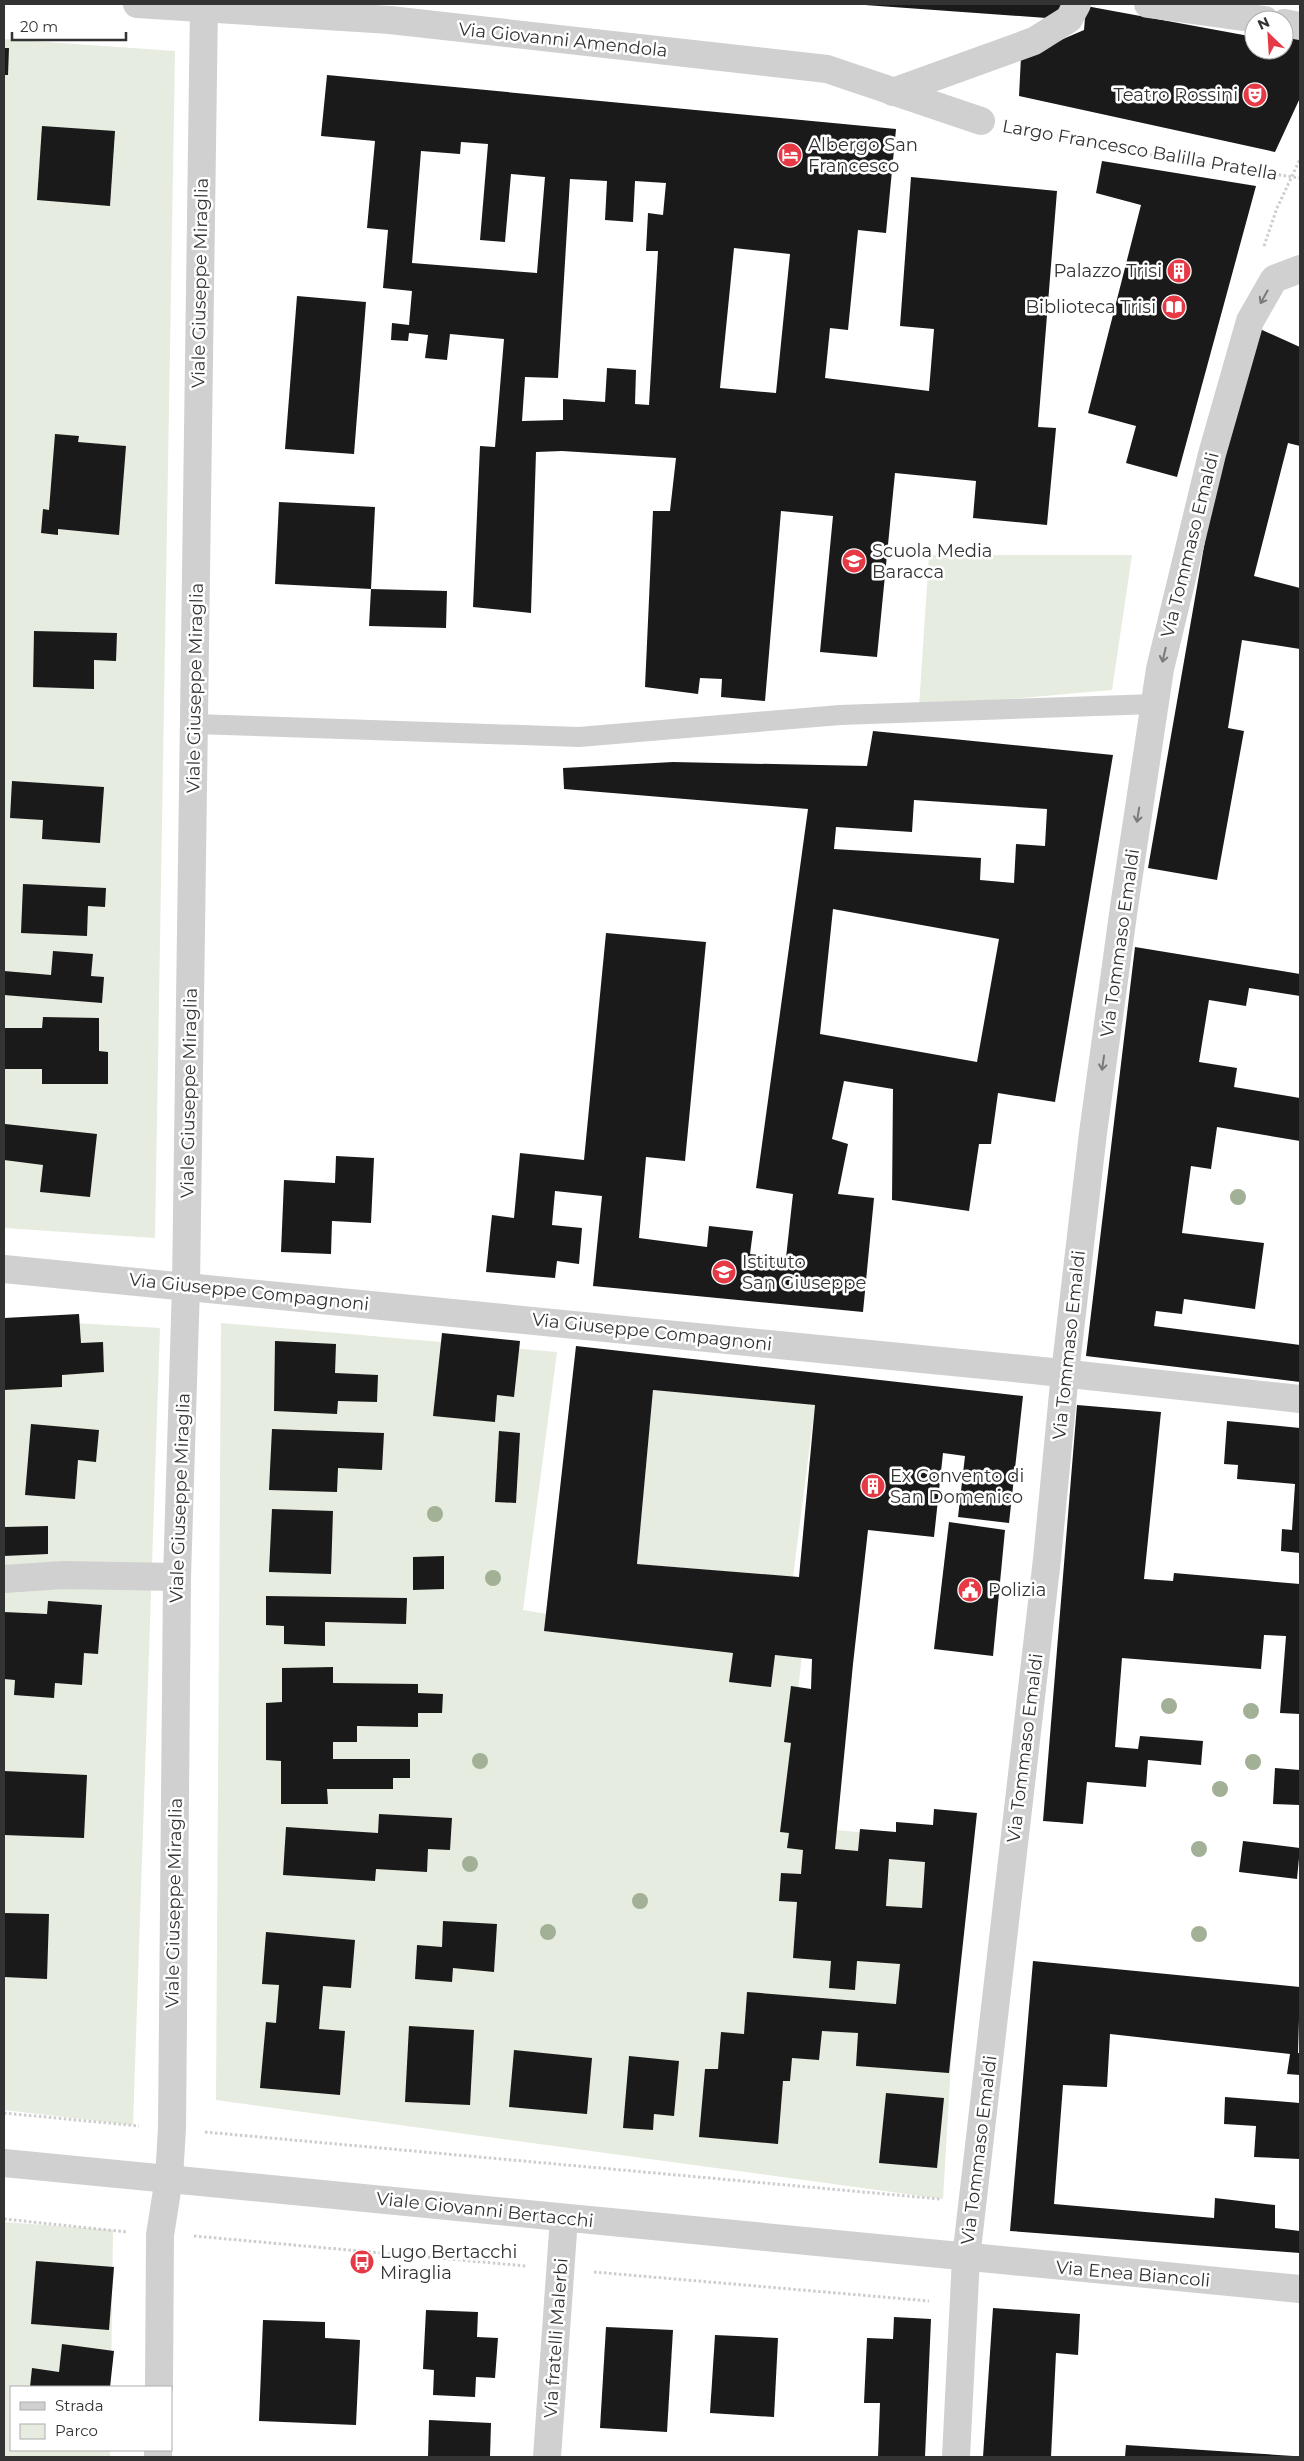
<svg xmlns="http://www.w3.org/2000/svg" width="1304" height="2461" font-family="Montserrat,sans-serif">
<rect width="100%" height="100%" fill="#fff"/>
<g fill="#e6ecdf">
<path d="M4 39 175 51 155 1238 4 1228Z"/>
<path d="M929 555H1132L1112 690 919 707Z"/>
<path d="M4 1319 160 1328 133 2125 4 2110Z"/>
<path d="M221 1323 557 1352 523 1610 802 1655 783 1825 964 1842 943 2199 216 2100Z"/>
<path d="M653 1390 815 1405 793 1577 637 1564Z"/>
<path d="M4 2222 113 2230 111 2387H11V2450H110V2457H4Z"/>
</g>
<g fill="#1a1a1a" fill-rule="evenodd">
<path d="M851 4H1061L1060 19Z"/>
<path d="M1086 6 1249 36 1252 20 1254 21V50H1284V26L1300 29V98L1275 152 1019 96 1021 57 1084 30Z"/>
<path d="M4 48H9L8 75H4Z"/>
<path d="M327 75 896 129 886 233 858 230 848 330 830 328 825 378 929 391 934 329 900 326 911 177 1057 191 1038 427 1056 428 1047 525 973 518 976 481 895 473 877 657 820 652 833 516 781 511 765 701 721 697 722 679 700 678 698 694 645 687 653 511H670L676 458 562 451 536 452 531 613 473 607 480 446 495 447 504 339 450 334 447 360 425 358 428 335 409 333 408 341 391 340 392 323 409 325 412 291 383 288 388 230 367 228 375 141 321 136ZM461 142 488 144 480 240 505 242 511 174 545 177 537 273 412 263 421 151 460 154ZM570 179 607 181 605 220 633 222 635 181 666 183 663 215 648 213 646 251H658L649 405 635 404 636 370 607 368 605 402 563 399V420L522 421 525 377 558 378ZM734 248 790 254 776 393 720 388Z"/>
<path d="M42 126 115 131 110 206 37 200Z"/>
<path d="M1102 161 1256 186 1177 477 1126 463 1136 426 1088 413 1141 205 1096 193Z"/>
<path d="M297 296 366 302 354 454 285 449Z"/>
<path d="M1260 329 1300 347V446L1288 443 1254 576 1300 588V649L1242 640 1228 728 1244 731 1217 880 1148 868 1222 443Z"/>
<path d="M55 434 79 436 78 442 126 446 119 535 58 529V535L41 533 43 509 49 510Z"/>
<path d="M279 502 375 507 371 589 447 591 446 628 369 626 371 589 275 584Z"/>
<path d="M34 631 117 633 116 661 94 660V689L33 687Z"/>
<path d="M873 731 1113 755 1055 1102 998 1093 991 1144H979L969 1211 892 1200 893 1089 844 1081 832 1139 848 1144 838 1194 874 1198 863 1312 593 1286 602 1196 555 1191 552 1225 582 1228 579 1264 557 1261 555 1278 486 1272 492 1215 514 1218 520 1153 584 1160 606 933 706 942 685 1161 646 1157 639 1238 707 1247 709 1226 753 1231 750 1254 786 1258 793 1194 756 1188 808 809 564 789 563 768 673 762 867 766ZM914 800 1047 809 1045 846 1016 844 1014 883 980 880 981 858 834 849 836 827 912 832ZM833 909 999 939 977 1062 820 1034Z"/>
<path d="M12 781 104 787 100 843 42 839 43 820 10 818Z"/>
<path d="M23 884 106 888 105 907 88 906 87 936 21 933Z"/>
<path d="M1135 947 1300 974V996L1249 988 1246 1006 1209 1000 1199 1062 1237 1068 1234 1087 1300 1098V1141L1217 1127 1211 1169 1191 1166 1182 1233 1264 1243 1255 1309 1184 1299 1182 1314 1156 1311 1154 1326 1300 1345V1382L1086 1356Z"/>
<path d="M53 951 93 954 91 976 104 977 102 1003 4 995V971L51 975Z"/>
<path d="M43 1017 99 1018V1051L108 1052V1084H42V1069H4V1028H42Z"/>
<path d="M5 1124 97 1134 90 1197 40 1192 43 1165 4 1160Z"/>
<path d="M336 1156 374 1158 371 1223 332 1221 331 1254 281 1252 284 1180 335 1183Z"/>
<path d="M79 1314 81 1343 103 1342 104 1372 62 1375V1387L4 1390V1318Z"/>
<path d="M442 1333 520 1341 514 1397 497 1395 495 1422 433 1416Z"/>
<path d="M275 1341 336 1344 335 1373 378 1375 377 1402 338 1401 337 1414 274 1411Z"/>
<path d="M576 1346 1023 1396 1009 1523 958 1517 965 1456 943 1453 934 1537 868 1530 853 1664 835 1849 858 1851 860 1829 896 1832V1822L933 1825 934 1809 977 1813 949 2073 856 2066 858 2033 822 2031 819 2060 792 2058 790 2081H783L778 2144 699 2137 705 2069H718L721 2032 744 2034 747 1992 896 2004 900 1964 857 1961 855 1990 829 1988 831 1961 793 1958 797 1902 779 1901 781 1873 801 1874 803 1850 787 1848 789 1833 780 1832 791 1743 784 1742 791 1686 811 1689 812 1659 775 1655 771 1687 729 1682 733 1653 544 1631ZM653 1390 815 1405 799 1577 637 1564ZM889 1859 925 1862 922 1908 886 1906Z"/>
<path d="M1077 1405 1161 1412 1144 1579 1173 1581 1174 1573 1300 1584V1714L1280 1713 1286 1636 1264 1635 1261 1669 1122 1658 1115 1747 1138 1749 1140 1736 1203 1741 1201 1765 1148 1760 1146 1787 1087 1782 1083 1824 1043 1821Z"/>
<path d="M1227 1421 1300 1428V1553L1281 1551 1282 1529 1292 1530 1295 1484 1237 1479 1238 1465 1224 1464Z"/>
<path d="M31 1424 99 1430 96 1462 78 1460 75 1499 25 1495Z"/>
<path d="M272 1429 384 1433 382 1470 338 1468 337 1492 269 1490Z"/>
<path d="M499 1431 520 1433 516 1503 495 1502Z"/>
<path d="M272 1509 333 1511 331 1574 269 1572Z"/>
<path d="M949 1522 1005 1530 993 1656 934 1649Z"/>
<path d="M48 1526V1554L4 1556V1527Z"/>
<path d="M444 1556V1589L413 1590V1557Z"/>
<path d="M266 1596 407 1598 406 1624 325 1622V1646L284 1644V1626L266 1625Z"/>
<path d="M48 1601 102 1605 98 1654 84 1653 82 1685 55 1683 54 1698 14 1695 15 1680 4 1679V1612L47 1614Z"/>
<path d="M333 1667V1683L418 1684V1693L443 1694 442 1713H418V1727L357 1726V1742H333V1759H410V1778H393V1789H327L328 1804H281V1761L266 1760V1703L282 1702V1668Z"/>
<path d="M1275 1768 1300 1770V1805L1273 1804Z"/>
<path d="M4 1771 87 1775 84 1838 4 1835Z"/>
<path d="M379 1814 452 1818 450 1850 428 1849 427 1872 376 1869 375 1881 283 1875 286 1827 378 1833Z"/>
<path d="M1243 1841 1300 1848 1297 1879 1239 1872Z"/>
<path d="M4 1913 49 1914 47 1979 4 1977Z"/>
<path d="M443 1921 497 1924 494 1972 453 1968 452 1982 415 1979 417 1945 442 1947Z"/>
<path d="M266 1932 355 1940 351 1988 323 1986 319 2029 345 2031 340 2095 260 2088 266 2022 276 2023 279 1985 262 1984Z"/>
<path d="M1033 1961 1300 1987 1298 2053H1300V2075L1287 2074 1290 2054 1110 2034 1107 2087 1063 2085 1054 2204 1214 2218 1215 2198 1275 2205V2228L1300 2231V2253L1010 2231Z"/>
<path d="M409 2026 474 2030 470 2105 405 2102Z"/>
<path d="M514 2050 592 2058 587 2114 509 2107Z"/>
<path d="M629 2056 679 2061 674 2116 654 2114 653 2130 623 2128Z"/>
<path d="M886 2093 944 2098 937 2168 879 2163Z"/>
<path d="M1225 2097 1300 2103V2159L1254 2157 1256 2126 1224 2124Z"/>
<path d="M36 2261 114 2267 109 2330 31 2324Z"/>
<path d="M993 2308 1080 2314 1078 2355 1056 2353 1051 2457H983Z"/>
<path d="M426 2310 478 2312 477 2337 498 2338 495 2378 476 2377 475 2397 433 2395 434 2370 423 2369Z"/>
<path d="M894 2317 931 2319 925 2457H878L880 2403H864L867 2338 893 2339Z"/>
<path d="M263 2320 325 2322V2338L360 2340 356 2425 259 2421Z"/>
<path d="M606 2327 673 2330 667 2432 600 2428Z"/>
<path d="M715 2335 778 2338 774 2417 710 2413Z"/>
<path d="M62 2344 114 2351 110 2387H30L32 2368 59 2372Z"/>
<path d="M429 2420 491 2423 490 2457H428Z"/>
<path d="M1126 2445 1293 2456V2457H1125Z"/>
</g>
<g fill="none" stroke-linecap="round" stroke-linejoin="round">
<g stroke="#cdcdcd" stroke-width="3" stroke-dasharray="2.5 2.5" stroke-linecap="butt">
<path d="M1013 127 1171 159 1300 178"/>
<path d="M1264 246 1277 208 1300 159"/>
<path d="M4 2113 139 2126"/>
<path d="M205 2132 940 2199"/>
<path d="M4 2219 127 2232"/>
<path d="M194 2236 526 2266"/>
<path d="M594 2272 929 2301"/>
</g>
<path stroke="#d0d0d0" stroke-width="20" d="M194 724 579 737 840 715 1155 704"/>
<g stroke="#d0d0d0" stroke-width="28">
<path d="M137 4 390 20 827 69 981 121"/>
<path d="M1148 4 1265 20"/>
<path d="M1284 23 1300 26"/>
<path d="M893 92 1034 41 1069 19 1077 4"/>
<path d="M4 1269 1033 1370 1300 1399"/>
<path d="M4 1579 63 1575 177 1577"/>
<path d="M4 2163 1300 2289"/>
<path d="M159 2387 160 2235 169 2178 172 2128 177 1577 186 1286 204 4"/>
<path d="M158 2457V2450"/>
<path d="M547 2457 564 2218"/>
<path d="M956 2457 966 2258 1047 1559 1065 1373 1093 1133 1124 907 1160 669 1212 454 1250 321 1274 279 1300 269"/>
</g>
</g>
<g fill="#a2b095">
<circle cx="1238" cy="1197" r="8"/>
<circle cx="435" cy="1514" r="8"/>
<circle cx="493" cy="1578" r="8"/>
<circle cx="1169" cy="1706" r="8"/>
<circle cx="1251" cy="1711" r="8"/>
<circle cx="480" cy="1761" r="8"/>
<circle cx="1253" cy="1762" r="8"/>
<circle cx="1220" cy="1789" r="8"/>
<circle cx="1199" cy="1849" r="8"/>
<circle cx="470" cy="1864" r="8"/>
<circle cx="640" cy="1901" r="8"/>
<circle cx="548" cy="1932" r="8"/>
<circle cx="1199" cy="1934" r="8"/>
</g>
<defs><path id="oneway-shaft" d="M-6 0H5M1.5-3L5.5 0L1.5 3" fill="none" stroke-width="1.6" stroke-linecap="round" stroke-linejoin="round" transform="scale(1.25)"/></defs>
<g stroke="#7a7a7a">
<use href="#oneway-shaft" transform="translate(1264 297) rotate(119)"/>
<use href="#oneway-shaft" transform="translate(1164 655) rotate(103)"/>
<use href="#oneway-shaft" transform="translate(1138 815) rotate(99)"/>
<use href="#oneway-shaft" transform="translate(1103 1063) rotate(98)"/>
</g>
<defs>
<symbol id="theatre-disc" viewBox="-11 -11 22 22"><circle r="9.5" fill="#e63946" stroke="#fff"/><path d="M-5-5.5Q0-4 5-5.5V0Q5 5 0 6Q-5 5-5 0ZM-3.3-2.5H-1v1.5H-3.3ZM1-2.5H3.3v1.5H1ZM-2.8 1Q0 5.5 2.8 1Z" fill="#fff"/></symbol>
<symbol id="hotel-disc" viewBox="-11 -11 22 22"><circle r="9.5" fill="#e63946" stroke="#fff"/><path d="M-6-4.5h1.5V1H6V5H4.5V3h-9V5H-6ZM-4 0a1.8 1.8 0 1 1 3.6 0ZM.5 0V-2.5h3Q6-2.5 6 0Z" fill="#fff"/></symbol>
<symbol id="building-disc" viewBox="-11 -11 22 22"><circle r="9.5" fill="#e63946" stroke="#fff"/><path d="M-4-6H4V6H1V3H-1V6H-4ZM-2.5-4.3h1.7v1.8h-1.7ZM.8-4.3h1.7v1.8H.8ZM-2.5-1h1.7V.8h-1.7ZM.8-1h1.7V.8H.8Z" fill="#fff"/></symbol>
<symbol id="library-disc" viewBox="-11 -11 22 22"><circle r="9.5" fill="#e63946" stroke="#fff"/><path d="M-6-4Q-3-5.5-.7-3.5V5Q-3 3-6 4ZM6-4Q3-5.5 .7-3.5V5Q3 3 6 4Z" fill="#fff"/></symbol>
<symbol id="school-disc" viewBox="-11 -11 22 22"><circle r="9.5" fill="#e63946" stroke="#fff"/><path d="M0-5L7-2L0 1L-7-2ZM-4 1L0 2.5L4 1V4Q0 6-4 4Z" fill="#fff"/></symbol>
<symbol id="civic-disc" viewBox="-11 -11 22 22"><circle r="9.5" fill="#e63946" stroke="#fff"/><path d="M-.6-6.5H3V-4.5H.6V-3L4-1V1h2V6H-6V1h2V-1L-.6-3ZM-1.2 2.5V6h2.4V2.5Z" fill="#fff"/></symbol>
<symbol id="bus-disc" viewBox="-11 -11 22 22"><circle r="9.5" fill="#e63946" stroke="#fff"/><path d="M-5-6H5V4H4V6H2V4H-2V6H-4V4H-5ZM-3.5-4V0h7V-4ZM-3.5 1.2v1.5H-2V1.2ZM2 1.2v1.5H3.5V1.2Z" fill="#fff"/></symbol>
</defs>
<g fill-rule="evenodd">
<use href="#theatre-disc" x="1241" y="81" width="28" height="28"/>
<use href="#hotel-disc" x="776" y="141" width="28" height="28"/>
<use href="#building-disc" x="1165" y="257" width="28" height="28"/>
<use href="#library-disc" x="1160" y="293" width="28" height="28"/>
<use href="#school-disc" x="840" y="547" width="28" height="28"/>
<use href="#school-disc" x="710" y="1258" width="28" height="28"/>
<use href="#building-disc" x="859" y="1472" width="28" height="28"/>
<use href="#civic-disc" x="956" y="1576" width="28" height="28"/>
<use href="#bus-disc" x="348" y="2248" width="28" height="28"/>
</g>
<g text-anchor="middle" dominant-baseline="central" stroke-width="5" stroke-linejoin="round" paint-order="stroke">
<g font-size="18" fill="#333" stroke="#fff">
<text transform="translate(563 40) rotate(6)">Via Giovanni Amendola</text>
<text transform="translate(1140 150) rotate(10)">Largo Francesco Balilla Pratella</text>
<text transform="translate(200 283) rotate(-89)">Viale Giuseppe Miraglia</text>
<text transform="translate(1190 545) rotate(-76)">Via Tommaso Emaldi</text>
<text transform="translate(195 688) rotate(-89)">Viale Giuseppe Miraglia</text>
<text transform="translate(1120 943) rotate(-82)">Via Tommaso Emaldi</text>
<text transform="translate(189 1093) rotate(-89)">Viale Giuseppe Miraglia</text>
<text transform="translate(249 1292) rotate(6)">Via Giuseppe Compagnoni</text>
<text transform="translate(652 1332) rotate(6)">Via Giuseppe Compagnoni</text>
<text transform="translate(1069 1345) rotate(-84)">Via Tommaso Emaldi</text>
<text transform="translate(180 1498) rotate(-88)">Viale Giuseppe Miraglia</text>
<text transform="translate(1025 1748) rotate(-83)">Via Tommaso Emaldi</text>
<text transform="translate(174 1903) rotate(-89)">Viale Giuseppe Miraglia</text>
<text transform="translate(979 2150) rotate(-83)">Via Tommaso Emaldi</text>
<text transform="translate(485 2210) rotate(6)">Viale Giovanni Bertacchi</text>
<text transform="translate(1133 2274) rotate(5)">Via Enea Biancoli</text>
<text transform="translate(556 2338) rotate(-86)">Via fratelli Malerbi</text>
</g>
<g font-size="18" fill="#333" stroke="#fff" text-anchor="start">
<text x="1238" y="95" text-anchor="end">Teatro Rossini</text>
<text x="808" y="145">Albergo San<tspan x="808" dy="21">Francesco</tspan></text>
<text x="1162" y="271" text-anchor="end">Palazzo Trisi</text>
<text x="1156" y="307" text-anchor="end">Biblioteca Trisi</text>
<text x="872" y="551">Scuola Media<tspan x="872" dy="21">Baracca</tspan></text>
<text x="742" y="1262">Istituto<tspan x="742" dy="21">San Giuseppe</tspan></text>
<text x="890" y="1476">Ex Convento di<tspan x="890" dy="21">San Domenico</tspan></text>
<text x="988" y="1590">Polizia</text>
<text x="380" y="2252">Lugo Bertacchi<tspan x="380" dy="21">Miraglia</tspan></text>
</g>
</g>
<rect width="1304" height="2461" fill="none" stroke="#333333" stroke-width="10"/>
<rect x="10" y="2386" width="162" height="65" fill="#ffffff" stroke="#adadad"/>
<rect x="20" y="2402" width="25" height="8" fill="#d0d0d0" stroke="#adadad"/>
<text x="55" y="2411" font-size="15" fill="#333333">Strada</text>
<rect x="20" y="2424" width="25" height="15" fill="#e6ecdf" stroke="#adadad"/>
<text x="55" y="2436" font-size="15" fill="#333333">Parco</text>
<g transform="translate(1269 35) rotate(335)"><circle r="24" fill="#ffffff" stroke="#adadad"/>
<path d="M0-4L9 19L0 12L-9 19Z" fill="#e63946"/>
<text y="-8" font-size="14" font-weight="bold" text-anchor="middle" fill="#333333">N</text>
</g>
<path d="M12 32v8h114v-8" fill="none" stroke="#333333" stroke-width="2.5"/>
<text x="20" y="32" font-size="15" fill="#333333" stroke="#ffffff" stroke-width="4" paint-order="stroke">20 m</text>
</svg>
